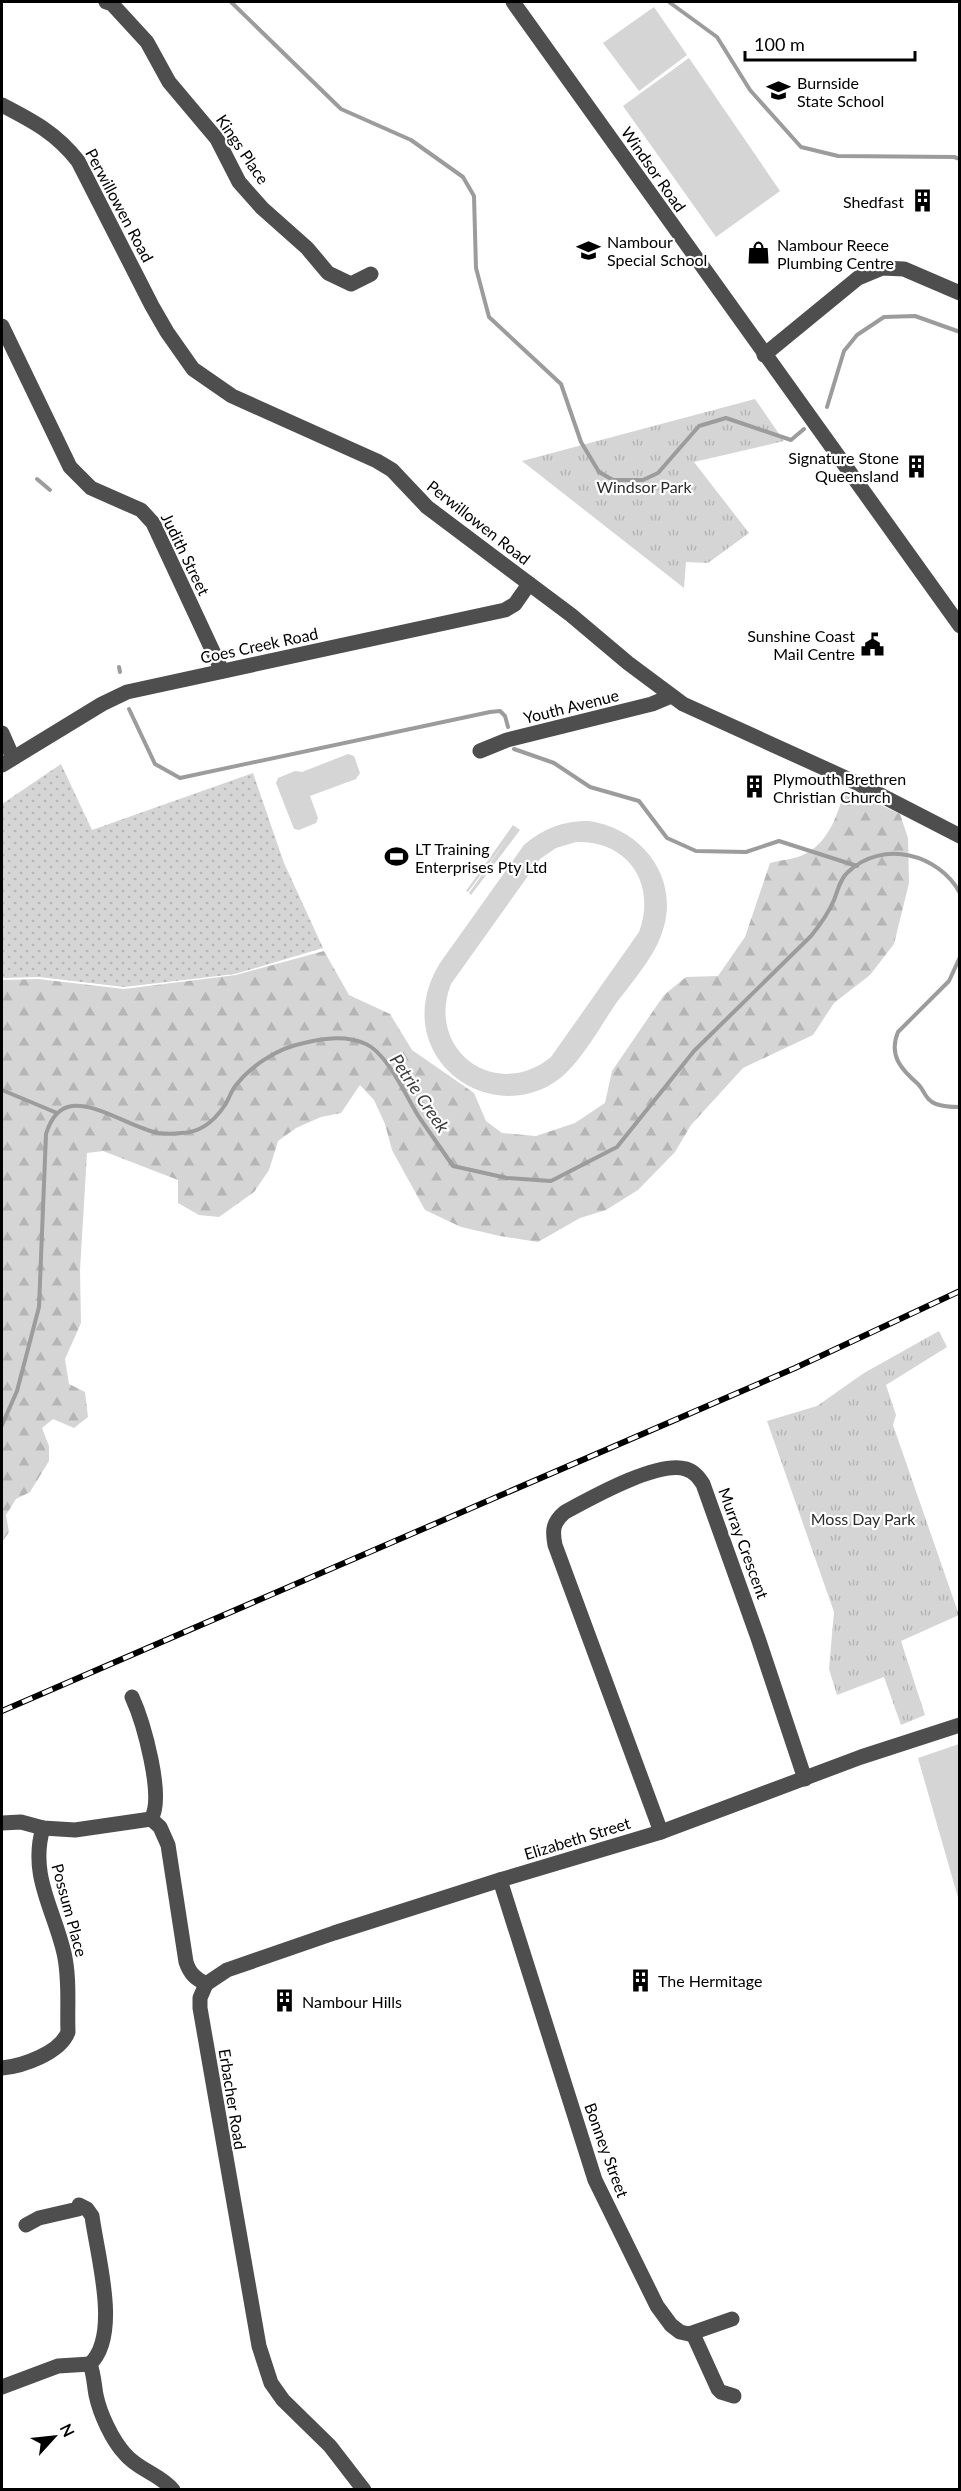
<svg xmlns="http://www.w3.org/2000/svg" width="961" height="2491" font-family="Lato,sans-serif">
<defs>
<pattern id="grass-dots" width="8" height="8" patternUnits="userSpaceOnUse" patternTransform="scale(1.5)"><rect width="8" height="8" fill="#d5d5d5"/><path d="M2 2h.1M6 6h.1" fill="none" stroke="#b5b5b5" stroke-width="1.8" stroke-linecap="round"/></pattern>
<pattern id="forest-firs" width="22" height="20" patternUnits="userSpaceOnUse" patternTransform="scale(1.5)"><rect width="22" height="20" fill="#d5d5d5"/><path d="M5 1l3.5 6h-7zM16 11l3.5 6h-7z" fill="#b5b5b5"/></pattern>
<pattern id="park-tufts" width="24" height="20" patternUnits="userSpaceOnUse" patternTransform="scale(1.5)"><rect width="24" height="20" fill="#d5d5d5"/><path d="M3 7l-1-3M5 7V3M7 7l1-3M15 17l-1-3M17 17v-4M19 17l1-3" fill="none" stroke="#b5b5b5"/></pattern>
</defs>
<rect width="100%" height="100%" fill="#fff"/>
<path fill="url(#grass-dots)" d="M61 764 92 830 253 773 284 863 323 948 235 974 124 987 39 977 2 978V804Z"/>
<path fill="url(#forest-firs)" d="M845 789 900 814 908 838 909 883 894 944 870 975 834 1003 813 1035 743 1068 691 1125 675 1152 638 1190 606 1210 580 1218 538 1242 500 1236 461 1227 425 1210 392 1150 385 1124 374 1100 360 1085 341 1113 321 1117 296 1128 278 1141 269 1170 254 1192 219 1217 199 1215 178 1203V1180L103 1151 87 1153 80 1270 81 1323 65 1359 69 1384 85 1392 88 1417 74 1428 53 1419 42 1428 49 1446V1461L30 1492 16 1499 6 1515 9 1532 2 1542V980L38 979 124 989 236 975 324 951 349 995 390 1014 412 1050 474 1093 486 1121 502 1133 536 1136 575 1123 605 1103 612 1071 664 995 686 977 718 976 745 937 770 863C781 860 797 859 807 853 830 840 838 813 845 789Z"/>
<g fill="url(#park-tufts)">
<path d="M755 399 784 441 694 462 749 533 708 563 686 562 684 588 522 461Z"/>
<path d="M939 1331 947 1347 886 1385 896 1415 893 1425 959 1615 901 1641 925 1715 901 1725 884 1677 837 1695 829 1669 834 1612 767 1421 817 1406 864 1373Z"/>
</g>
<g fill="#d5d5d5" fill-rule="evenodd">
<path d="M654 7 687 55 639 91 603 43Z"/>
<path d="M689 58 780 191 716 237 623 106Z"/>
<path d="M348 754 354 756 360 773 356 779 310 796 318 818 316 823 299 830 294 829 276 783 278 778 295 771 302 772Z"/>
<path d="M589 821C643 829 681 879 662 933 653 959 631 983 615 1005 600 1027 586 1053 567 1072 529 1110 466 1101 437 1057 418 1027 422 992 440 963L524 845C544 828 563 821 589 821ZM576 842C628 840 657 884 639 932L551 1057C496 1102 425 1050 451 984L540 859 556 848Z"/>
<path d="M513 825 520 830 471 895 469 893 508 838 468 892 466 891Z"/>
<path d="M959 1744H960L959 1901 918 1758Z"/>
</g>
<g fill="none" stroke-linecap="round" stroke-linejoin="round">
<g stroke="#9c9c9c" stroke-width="4">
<path d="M231 2 341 109 411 140 463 177 474 196 476 268 489 317 561 384 581 442 599 472 613 480H643L658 473 699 426 726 418 791 440 804 429"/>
<path d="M669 2 717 37 750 90 801 147 838 156 954 157 960 159"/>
<path d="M827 407 844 351 857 335 884 317 915 316 960 332"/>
<path d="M37 479 50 490"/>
<path d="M119 667 120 672"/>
<path d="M129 709 155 764 180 778 490 712 500 711 505 716 508 727"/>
<path d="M514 749 554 763 590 787 639 801 667 838 696 851 746 852 779 841 857 866"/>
<path d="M960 957 949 981 898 1032C888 1056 902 1070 918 1084 925 1091 925 1100 936 1104 944 1107 952 1107 960 1107"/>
<path d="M2 1090 57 1113"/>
<path d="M2 1425 17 1391 39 1307 46 1134C50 1121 57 1108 72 1106 98 1103 132 1128 158 1133 165 1134 174 1134 181 1133 200 1133 215 1120 225 1105 229 1099 231 1091 236 1085 252 1065 278 1048 304 1043 325 1038 346 1035 366 1044 387 1053 407 1098 419 1117 430 1133 442 1150 453 1166L507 1178 551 1181 617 1147 694 1051 811 936C820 925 828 914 834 900 838 890 840 879 848 872 883 839 939 854 960 893"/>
</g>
<g stroke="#4e4e4e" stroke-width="15">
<path d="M106 2 112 4 147 42 169 82 217 139 239 182 262 208 307 248 328 273 351 284 371 274"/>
<path d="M513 2 960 626"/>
<path d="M2 105C33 121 56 133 78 161L152 306 167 332 193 369 232 396 377 461 392 470 427 507 571 615 628 663 683 704 859 784 960 836"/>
<path d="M2 326 70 467 91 488 141 510 153 523 222 671"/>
<path d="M764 355 858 278 882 268 904 269 960 293"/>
<path d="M2 733 13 758"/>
<path d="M480 751 507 740 652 704 671 696"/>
<path d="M2 765 102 704 127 692 505 610 515 604 529 584"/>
<path d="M132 1697C143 1721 165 1797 151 1819L160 1827 168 1845 186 1962C190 1974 195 1978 206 1984L200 1998V2008L259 2346 271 2383 283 2400 330 2446 364 2490"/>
<path d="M2 1823 21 1822 43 1828 75 1830 151 1819"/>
<path d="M661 1832 555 1545C552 1530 553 1522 565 1512 591 1498 658 1460 686 1469 695 1472 699 1478 703 1484L758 1638 805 1779"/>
<path d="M500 1880 595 2180 657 2306 671 2325 680 2332 689 2334 732 2319"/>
<path d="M206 1984 227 1970 334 1933 500 1880 661 1832 861 1757 960 1725"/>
<path d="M2 2068C23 2066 60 2053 68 2032 67 2006 70 1979 64 1953 54 1909 29 1875 43 1828"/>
<path d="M26 2225 39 2218 78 2209 79 2205 87 2209 92 2216C97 2255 121 2335 90 2364 94 2375 94 2384 96 2395 100 2414 112 2440 125 2454 138 2470 160 2474 173 2490"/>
<path d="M693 2334 718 2389 721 2392 734 2396"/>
<path d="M2 2387 58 2366 90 2364"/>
</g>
<defs>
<path id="rail" d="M2 1711 795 1368 960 1291"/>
</defs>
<use href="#rail" stroke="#000" stroke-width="6"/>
<use href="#rail" stroke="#fff" stroke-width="4" stroke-dasharray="11" stroke-linecap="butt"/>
</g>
<defs>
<symbol id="school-bare" viewBox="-9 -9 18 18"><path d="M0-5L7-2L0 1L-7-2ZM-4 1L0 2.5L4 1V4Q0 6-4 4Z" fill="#000" stroke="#fff" stroke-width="2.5" paint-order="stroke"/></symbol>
<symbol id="building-bare" viewBox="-9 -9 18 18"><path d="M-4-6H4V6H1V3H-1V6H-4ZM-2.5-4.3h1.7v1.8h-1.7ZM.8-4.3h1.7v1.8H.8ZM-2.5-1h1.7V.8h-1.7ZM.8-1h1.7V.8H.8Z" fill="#000" stroke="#fff" stroke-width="2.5" paint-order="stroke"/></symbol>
<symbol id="shop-bare" viewBox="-9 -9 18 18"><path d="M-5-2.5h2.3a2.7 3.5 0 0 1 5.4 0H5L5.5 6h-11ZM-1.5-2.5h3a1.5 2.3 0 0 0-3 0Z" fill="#000" stroke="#fff" stroke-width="2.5" paint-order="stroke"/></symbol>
<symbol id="civic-bare" viewBox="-9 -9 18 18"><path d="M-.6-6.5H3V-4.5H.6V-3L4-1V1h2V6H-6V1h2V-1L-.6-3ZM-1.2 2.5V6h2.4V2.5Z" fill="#000" stroke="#fff" stroke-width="2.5" paint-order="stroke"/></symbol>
<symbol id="stadium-bare" viewBox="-9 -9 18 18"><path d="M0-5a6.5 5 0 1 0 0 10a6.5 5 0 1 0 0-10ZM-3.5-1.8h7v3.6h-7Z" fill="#000" stroke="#fff" stroke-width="2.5" paint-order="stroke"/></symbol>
</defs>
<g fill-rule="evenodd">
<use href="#school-bare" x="762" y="74" width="33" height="33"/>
<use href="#building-bare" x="906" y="184" width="33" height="33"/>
<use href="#school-bare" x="572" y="234" width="33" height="33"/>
<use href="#shop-bare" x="742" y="236" width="33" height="33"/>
<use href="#building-bare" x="900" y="450" width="33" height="33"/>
<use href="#civic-bare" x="856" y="628" width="33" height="33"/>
<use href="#building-bare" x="738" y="770" width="33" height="33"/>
<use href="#stadium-bare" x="380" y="840" width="33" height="33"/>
<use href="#building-bare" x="624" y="1964" width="33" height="33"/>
<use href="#building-bare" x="268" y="1984" width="33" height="33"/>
</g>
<g text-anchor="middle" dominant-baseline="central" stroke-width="4.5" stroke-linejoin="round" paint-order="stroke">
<g font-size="16" fill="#000" stroke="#fff" text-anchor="start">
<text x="797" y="82">Burnside<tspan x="797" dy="18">State School</tspan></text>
<text x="904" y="201" text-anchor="end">Shedfast</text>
<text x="607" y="241">Nambour<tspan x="607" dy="18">Special School</tspan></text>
<text x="777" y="244">Nambour Reece<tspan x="777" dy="18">Plumbing Centre</tspan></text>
<text x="899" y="457" text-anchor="end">Signature Stone<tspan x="899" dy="18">Queensland</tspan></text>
<text x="855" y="635" text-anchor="end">Sunshine Coast<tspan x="855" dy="18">Mail Centre</tspan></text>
<text x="773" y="778">Plymouth Brethren<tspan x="773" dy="18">Christian Church</tspan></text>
<text x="415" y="848">LT Training<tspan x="415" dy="18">Enterprises Pty Ltd</tspan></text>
<text x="658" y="1980">The Hermitage</text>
<text x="302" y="2001">Nambour Hills</text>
</g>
<g font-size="16" fill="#000" stroke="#fff">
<text transform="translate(243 149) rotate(56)">Kings Place</text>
<text transform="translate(654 169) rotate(55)">Windsor Road</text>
<text transform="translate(120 205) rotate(62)">Perwillowen Road</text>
<text transform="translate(479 522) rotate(38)">Perwillowen Road</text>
<text transform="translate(186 554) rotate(64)">Judith Street</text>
<text transform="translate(259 645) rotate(-12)">Coes Creek Road</text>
<text transform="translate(571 706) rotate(-14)">Youth Avenue</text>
<text transform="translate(744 1543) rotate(70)">Murray Crescent</text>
<text transform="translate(577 1838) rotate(-17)">Elizabeth Street</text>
<text transform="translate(70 1910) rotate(75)">Possum Place</text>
<text transform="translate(233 2099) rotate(81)">Erbacher Road</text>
<text transform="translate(607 2150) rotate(70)">Bonney Street</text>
</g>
<g font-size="16" fill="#2c2c2c" stroke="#fff">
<text x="644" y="486">Windsor Park</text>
<text x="863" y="1518">Moss Day Park</text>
</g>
<g font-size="18" font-style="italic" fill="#3d3d3d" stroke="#fff">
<text transform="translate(420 1093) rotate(56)">Petrie Creek</text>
</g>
</g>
<rect width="961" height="2491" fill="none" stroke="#000000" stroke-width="6"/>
<g transform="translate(54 2437) rotate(63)" stroke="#ffffff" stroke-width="4.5" paint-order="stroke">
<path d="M0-4.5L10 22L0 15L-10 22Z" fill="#000000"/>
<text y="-9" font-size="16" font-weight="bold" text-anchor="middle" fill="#000000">N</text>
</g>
<path d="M745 51v9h170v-9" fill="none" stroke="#000000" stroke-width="3"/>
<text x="754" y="51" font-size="18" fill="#000000" stroke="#ffffff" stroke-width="4.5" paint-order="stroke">100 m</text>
</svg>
